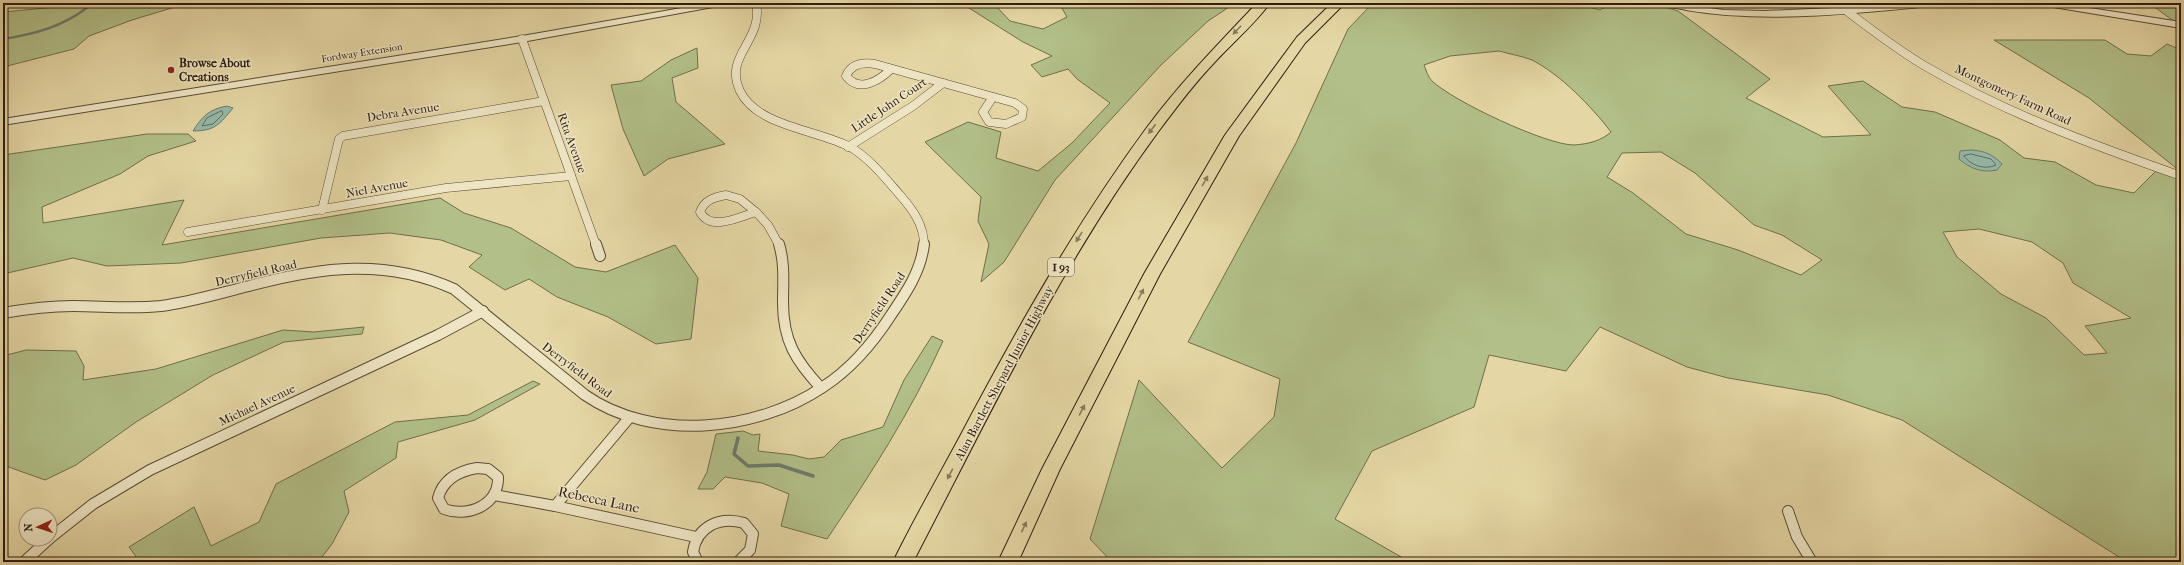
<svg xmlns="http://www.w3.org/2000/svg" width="2184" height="565" font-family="'IM FELL French Canon',serif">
<rect width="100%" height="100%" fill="#e5d7a5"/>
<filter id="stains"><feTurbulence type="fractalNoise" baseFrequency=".005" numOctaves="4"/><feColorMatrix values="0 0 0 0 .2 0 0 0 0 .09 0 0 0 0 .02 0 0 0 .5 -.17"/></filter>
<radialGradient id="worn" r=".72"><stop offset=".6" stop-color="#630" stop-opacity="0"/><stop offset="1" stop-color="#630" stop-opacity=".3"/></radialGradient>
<g fill="#b2bf88" stroke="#706e4c" fill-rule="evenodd">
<path d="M99 3H233L175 7 132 20 89 36 74 49 3 67V12Z"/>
<path d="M961 3 995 5 1010 21 1043 29 1067 17 1059 3H1235L1208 21 1161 65 1055 180 1004 262 981 282 989 244 978 221 981 197 925 142 968 122 1001 132 996 158 1038 171 1072 143 1110 103 1077 79 1068 69 1042 77 1031 65 1052 56 1023 42Z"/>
<path d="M1373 3H1575L1600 10 1612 3H1653L1678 11 1770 79 1746 98 1823 137 1871 135 1828 86 1863 81 1902 107 1935 112 2000 140 2024 158 2055 162 2096 185 2134 193 2157 170 2181 179V562H2127L1902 420 1828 395 1728 378 1687 367 1600 327 1566 371 1489 355 1474 407 1372 451 1335 519 1410 562H1112L1090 539 1139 380 1222 468 1274 417 1280 379 1188 342 1296 143 1348 29ZM1499 51C1509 54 1522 56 1532 60 1561 75 1591 106 1611 132 1601 141 1588 144 1574 145 1546 145 1453 101 1432 81 1428 77 1426 70 1424 65L1450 56ZM1661 152 1695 173 1754 225 1782 235 1822 260 1801 275 1738 250 1686 234 1633 193 1607 177 1622 153ZM1979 229 2032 242 2063 263 2073 283 2131 318 2085 326 2107 353 2084 355 2046 318 2001 294 1957 257 1943 232Z"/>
<path d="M2149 3H2169L2181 9V23L2175 22Z"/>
<path d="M1994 40H2105L2127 54 2151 56 2167 44 2181 50V172L2089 98Z"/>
<path d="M697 48 698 68 672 78 676 102 725 144 668 159 644 176 623 129 611 85 641 81 671 60Z"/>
<path d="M147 134H188L196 141 148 156 120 174 42 207 43 223 184 200 162 245 440 198 464 213 511 228 575 267 606 272 675 245 698 278 691 339 656 344 608 317 557 297 529 279 505 290 469 267 482 255 441 240 390 233 321 238 181 263 107 266 73 258 3 274V155Z"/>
<path d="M364 327 362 334 284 342 213 375 136 422 76 465 45 480 3 465V356L26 350 76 351 84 366 83 380 156 369 283 330 314 332Z"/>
<path d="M932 336 943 341C911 412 870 475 827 539L781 526 789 494 762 483 725 477 713 489H698L707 472 716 434 743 431 753 435 760 434 758 451 793 455 809 459 824 457 841 440 883 427 904 380Z"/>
<path d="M533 381 540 384 475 420 398 442 396 458 344 491 349 512 332 544 318 562H140L129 547 194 507 211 546 259 522 276 484 395 422 468 415Z"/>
</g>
<g fill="#96b9a9" stroke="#6c7b6c">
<path d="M227 106 233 108C220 124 215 131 193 131 202 116 210 109 227 106Z"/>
<path d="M1971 150C1985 151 1992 154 2002 164L1997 170C1982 173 1971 169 1959 159L1960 151Z"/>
</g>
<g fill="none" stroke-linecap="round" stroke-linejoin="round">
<g stroke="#626c5c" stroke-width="1">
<path d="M222 111 223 114 213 124 202 126 207 118Z"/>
<path d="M1971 154 1991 159 1996 165C1985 170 1971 166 1964 156Z"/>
</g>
<path stroke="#6c7b6c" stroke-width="2.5" d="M3 39C35 34 62 27 88 7"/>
<path stroke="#6c7b6c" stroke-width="3.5" d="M738 438 734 454 748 466 779 465 813 476"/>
<defs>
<g id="minor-far1">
<path d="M756 3C764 41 723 55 740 91 757 127 820 130 852 148 871 160 885 178 900 195 913 210 924 225 924 245"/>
<path d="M1848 12C1873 31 1898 50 1925 66 2005 113 2093 145 2181 176"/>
<path d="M522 39 596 245"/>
<path d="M891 69C879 81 859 93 846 76 851 64 863 62 875 64L1015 103 1023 109 1022 117 1006 124 989 122 983 112 993 97"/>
<path d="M848 147 913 106 943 83"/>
<path d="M726 195 740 199 756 212C739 217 711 232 700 212 704 200 715 197 726 195Z"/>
<path d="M322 210 339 139 343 136 544 101"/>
<path d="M756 212 768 225 779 245"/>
<path d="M188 232 446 188 571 176"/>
</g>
<g id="minor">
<path d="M596 244 600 256"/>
<path d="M779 244C785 264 783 283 783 303 783 341 796 361 821 388"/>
<path d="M3 313C26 309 49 306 73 306 102 306 131 309 161 306 191 302 220 293 249 286 319 267 386 258 454 289L585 395C653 442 756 432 823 387 851 369 873 343 891 315 906 293 921 271 924 244"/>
<path d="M477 468 488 469 498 477C499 505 468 518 444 509L438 498C443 479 459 471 477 468Z"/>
<path d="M494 495 555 506 696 537"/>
<path d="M555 506 629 418"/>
<path d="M1788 511 1797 537 1812 562"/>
<path d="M50 538 93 504 150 470 438 335 483 311"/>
<path d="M24 562 49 539"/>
<path d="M698 562 693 552C697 526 720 516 744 523L753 534 750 550 738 562"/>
</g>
<g id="tertiary">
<path d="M710 3H728L724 5 522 42 3 125V119L522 36Z"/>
<path d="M1663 3H1677L1723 10 1765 11 1945 3 1941 5C1861 13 1765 24 1686 10 1679 8 1668 8 1663 3Z"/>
<path d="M2037 3H2057L2181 22V28L2041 5Z"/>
</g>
<g id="motorway">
<path d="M1257 3H1270C1254 25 1231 44 1213 64 1193 85 1175 109 1158 132 1060 265 989 416 913 562H893C913 521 936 481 958 440 1015 332 1075 225 1148 126 1181 82 1219 43 1257 3Z"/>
<path d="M1332 3H1345L1305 43 1239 136 1160 274 1060 469 1018 562H998L1042 469 1144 274 1225 135 1297 37Z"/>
</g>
</defs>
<use href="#minor-far1" stroke="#5c4c35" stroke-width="9"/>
<use href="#minor" stroke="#5c4c35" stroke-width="12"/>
<use href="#tertiary" stroke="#5c4c35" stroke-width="2"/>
<use href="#motorway" stroke="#2e1e10" stroke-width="2"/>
<use href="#minor-far1" stroke="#eee5c4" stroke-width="8"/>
<use href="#minor" stroke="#eee5c4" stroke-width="10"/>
<use href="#tertiary" fill="#eee5c4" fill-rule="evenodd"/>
<use href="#motorway" fill="#e5d7a5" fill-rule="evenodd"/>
</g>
<defs><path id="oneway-solid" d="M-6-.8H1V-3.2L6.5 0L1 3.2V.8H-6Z"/></defs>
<g fill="#8a7a5a">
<use href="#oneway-solid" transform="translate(1237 30) rotate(134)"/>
<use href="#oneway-solid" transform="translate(1152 129) rotate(127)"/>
<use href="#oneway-solid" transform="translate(1205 181) rotate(-60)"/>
<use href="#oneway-solid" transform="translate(1079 237) rotate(122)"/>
<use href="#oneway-solid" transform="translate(1141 294) rotate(-63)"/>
<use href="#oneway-solid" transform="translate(1082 410) rotate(-62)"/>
<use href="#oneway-solid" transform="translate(950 474) rotate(118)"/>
<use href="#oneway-solid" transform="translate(1024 527) rotate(-65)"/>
</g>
<circle fill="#8f2418" stroke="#eee5c4" stroke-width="1.5" cx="171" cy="70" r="4"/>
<g text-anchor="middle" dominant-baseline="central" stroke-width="3" stroke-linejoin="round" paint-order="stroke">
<g font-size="10" fill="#2e1e10" stroke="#eee5c4">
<text transform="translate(362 53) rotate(-9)">Fordway Extension</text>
</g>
<rect fill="#eee5c4" stroke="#685a46" stroke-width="1" x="1048" y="258" width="26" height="18" rx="3"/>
<g font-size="11" font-weight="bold" fill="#2e1e10">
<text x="1061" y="267">I 93</text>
</g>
<g font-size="12" font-weight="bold" fill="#2e1e10" stroke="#eee5c4" text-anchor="start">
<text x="179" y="63">Browse About<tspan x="179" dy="14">Creations</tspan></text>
</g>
<g font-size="12" fill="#2e1e10" stroke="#eee5c4">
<text transform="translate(2013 95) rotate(25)">Montgomery Farm Road</text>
<text transform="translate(889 105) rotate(-34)">Little John Court</text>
<text transform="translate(403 112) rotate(-9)">Debra Avenue</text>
<text transform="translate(572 143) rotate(70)">Rita Avenue</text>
<text transform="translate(377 188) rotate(-10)">Niel Avenue</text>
<text transform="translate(256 273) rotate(-13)">Derryfield Road</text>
<text transform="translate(879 308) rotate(-56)">Derryfield Road</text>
<text transform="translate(577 370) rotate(37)">Derryfield Road</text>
<text transform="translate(1004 373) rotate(-62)">Alan Bartlett Shepard Junior Highway</text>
<text transform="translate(257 405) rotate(-25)">Michael Avenue</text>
</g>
<g font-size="14" fill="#2e1e10" stroke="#eee5c4">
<text transform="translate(599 500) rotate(12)">Rebecca Lane</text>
</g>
</g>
<rect width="2184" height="565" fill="none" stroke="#e5d7a5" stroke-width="16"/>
<rect x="4" y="4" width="2176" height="557" fill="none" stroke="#2e1e10" stroke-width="2"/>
<rect x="8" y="8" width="2168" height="549" fill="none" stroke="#2e1e10"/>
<g transform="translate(38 527) rotate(267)"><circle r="19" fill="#eee5c4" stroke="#a1957c"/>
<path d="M0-3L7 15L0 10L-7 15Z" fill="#8f2418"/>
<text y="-6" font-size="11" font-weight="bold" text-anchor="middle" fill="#2e1e10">N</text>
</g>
<rect width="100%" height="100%" filter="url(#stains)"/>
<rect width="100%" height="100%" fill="url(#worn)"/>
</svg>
